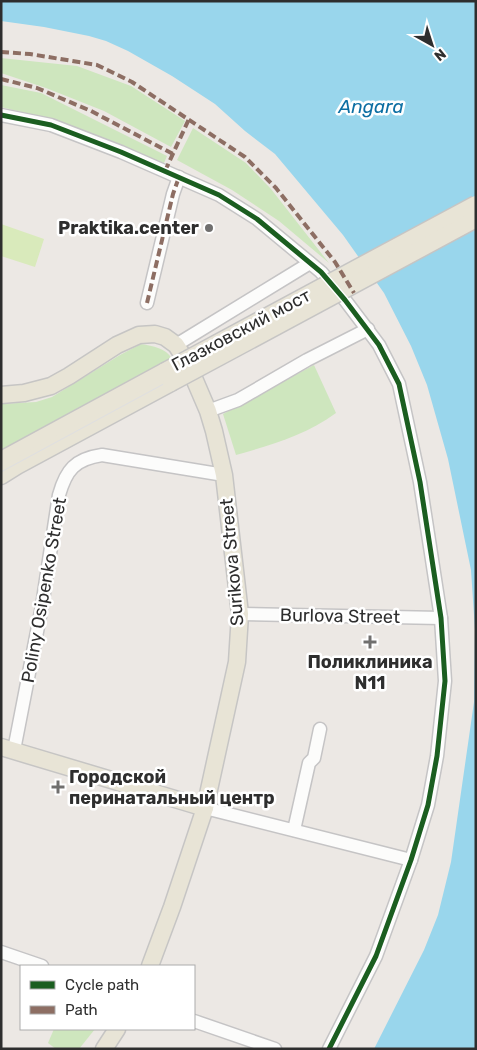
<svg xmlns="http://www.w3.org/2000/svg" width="477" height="1050" font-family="Rubik,sans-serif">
<rect width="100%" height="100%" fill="#ece8e4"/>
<g fill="#cee6be">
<path d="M1 58 77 66 131 86 185 121 171 147 104 111 46 88 1 73Z"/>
<path d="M1 85 41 93 167 156 164 163 54 120 1 107Z"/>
<path d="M193 128 246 163 271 189 329 263 279 221 232 190 177 160Z"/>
<path d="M141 344C153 346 166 348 172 359L1 452V404L36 402 52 397 120 355Z"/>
<path d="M314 365 336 413C306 435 271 445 236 455L223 414Z"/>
<path d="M54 1029H95L79 1049H56L48 1043Z"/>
</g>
<path fill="#d9eabb" d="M1 224 44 239 35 267 1 256Z"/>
<path fill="#99d6ec" d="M1 1H476V1049H374L424 950 438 915 451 862 474 702 475 630 471 570 448 459 427 385 411 346 384 293 343 235 275 154 245 131 215 104 172 76 128 51 106 41 89 36 44 27 1 21Z"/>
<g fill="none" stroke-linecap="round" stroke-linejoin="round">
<defs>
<g id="minor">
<path d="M1 115 51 125 121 152 219 195 257 219 321 272 345 300 379 345 399 384 420 482 441 618 445 681 437 756 428 805 411 860 376 956 329 1049"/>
<path d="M147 303 173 194 179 177"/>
<path d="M176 345 310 263"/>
<path d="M208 411 238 400 307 360 368 329"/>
<path d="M240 614 441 618"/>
<path d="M14 750 42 606 59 495C66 470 75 459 102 455L224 475"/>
<path d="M205 808 411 860"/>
<path d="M294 830 309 763 314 758 320 729"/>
<path d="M1 952 42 966"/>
<path d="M194 1021 275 1049"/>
</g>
<g id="major">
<path d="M1 395 24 393 51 386 69 376 117 345 139 335 155 334 165 337 176 345 187 362 208 411 214 431 224 475 240 614 237 662 205 808 172 907 150 966"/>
<path d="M1 460 165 371"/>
<path d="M1 476 17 466 171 383"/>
<path d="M1 747 205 808"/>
<path d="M104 1049 117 1029"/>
</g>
</defs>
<use href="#minor" stroke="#c5c4c5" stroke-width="15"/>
<use href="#major" stroke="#c6c5c4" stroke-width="19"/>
<use href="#minor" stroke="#fcfcfb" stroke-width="12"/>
<use href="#major" stroke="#e8e4d6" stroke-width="16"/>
<path stroke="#dfdfe1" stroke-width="1" d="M1 472 476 215"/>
<defs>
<g id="major-bridge">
<path d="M165 371 476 204"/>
<path d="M171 383 476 219"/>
</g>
</defs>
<use href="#major-bridge" stroke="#c6c5c4" stroke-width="19" stroke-linecap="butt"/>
<use href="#major-bridge" stroke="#e8e4d6" stroke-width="16"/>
<g stroke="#8d6e63" stroke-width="4" stroke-dasharray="8 4" stroke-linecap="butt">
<path d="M1 52 30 54 97 65 132 82 245 157 276 188 335 262 354 293"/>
<path d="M1 79 37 88 91 111 173 154"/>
<path d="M165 171 189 119"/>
<path d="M147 303 173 194 179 177"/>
</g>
<defs>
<path id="cycleway" d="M1 115 51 125 121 152 219 195 257 219 321 272 345 300 379 345 399 384 420 482 441 618 445 681 437 756 428 805 411 860 376 956 329 1049"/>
</defs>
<use href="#cycleway" stroke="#fff" stroke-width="8"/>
<use href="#cycleway" stroke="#1b5e20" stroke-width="5"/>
</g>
<g fill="#706f6e" stroke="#fff" stroke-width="2">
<circle cx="209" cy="228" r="5"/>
<path d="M367.5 634.5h5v5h5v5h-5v5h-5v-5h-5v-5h5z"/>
<path d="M55.5 779.5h5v5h5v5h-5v5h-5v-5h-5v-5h5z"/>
</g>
<g text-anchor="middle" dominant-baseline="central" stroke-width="5" stroke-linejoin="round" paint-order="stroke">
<g font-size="18" font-weight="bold" fill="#2e2e2e" stroke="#fff" text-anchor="end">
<text x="199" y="228">Praktika.center</text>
<text x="370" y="662" text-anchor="middle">Поликлиника<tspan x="370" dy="21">N11</tspan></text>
<text x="69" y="777" text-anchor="start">Городской<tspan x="69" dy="21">перинатальный центр</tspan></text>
</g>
<g font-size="18" fill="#2e2e2e" stroke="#fff">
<text transform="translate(241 330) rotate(-28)">Глазковский мост</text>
<text transform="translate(232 562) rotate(-95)">Surikova Street</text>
<text transform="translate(44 590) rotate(-80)">Poliny Osipenko Street</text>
<text transform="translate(340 616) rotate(1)">Burlova Street</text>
</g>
<g font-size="19" font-style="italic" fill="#0d6fa3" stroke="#fff">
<text x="371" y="106">Angara</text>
</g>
</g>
<rect width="477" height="1050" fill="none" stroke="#2e2e2e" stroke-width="5"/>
<rect x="20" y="965" width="175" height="65" fill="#ffffff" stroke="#ababab"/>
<rect x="30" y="981" width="25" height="8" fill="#1b5e20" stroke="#ababab"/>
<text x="65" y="990" font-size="15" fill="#2e2e2e">Cycle path</text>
<rect x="30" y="1006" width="25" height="8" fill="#8d6e63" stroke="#ababab"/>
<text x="65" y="1015" font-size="15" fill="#2e2e2e">Path</text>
<g transform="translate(432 45) rotate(141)" stroke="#ffffff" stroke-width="4" paint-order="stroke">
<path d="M0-4L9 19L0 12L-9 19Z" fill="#2e2e2e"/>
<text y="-8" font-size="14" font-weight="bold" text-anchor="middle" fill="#2e2e2e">N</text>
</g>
</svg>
